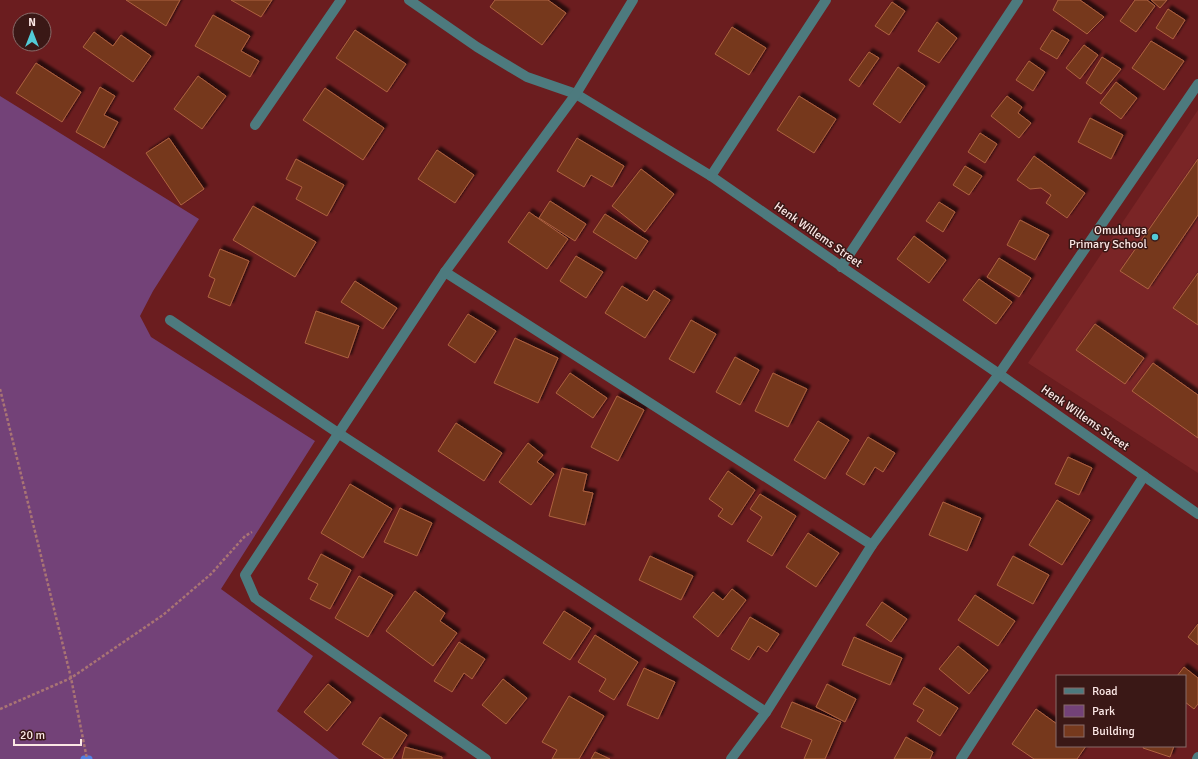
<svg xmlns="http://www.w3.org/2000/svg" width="1198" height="759" font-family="Signika,sans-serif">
<defs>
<filter id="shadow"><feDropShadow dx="3.5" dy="-3.5" stdDeviation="1" flood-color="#0009"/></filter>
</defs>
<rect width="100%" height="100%" fill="#6b1d1f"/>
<path fill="#7a2526" d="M1198 110V473L1028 363Z"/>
<path fill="#734278" d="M0 96 199 219 153 291 140 316 151 337 315 441 221 589 313 656 277 711 339 759H0Z"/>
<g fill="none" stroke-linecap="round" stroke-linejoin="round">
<path stroke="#5280e3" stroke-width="7" d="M84 759H89"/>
</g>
<g fill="#76391d" stroke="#ae6240" filter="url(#shadow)">
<path d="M126 0H180L166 26Z"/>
<path d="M231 0H272L261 17Z"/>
<path d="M495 0H548L566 13 542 45 490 7Z"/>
<path d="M1058 0H1080L1104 17 1087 34 1053 10Z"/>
<path d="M1135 0H1147L1155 6 1136 32 1120 21Z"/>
<path d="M1151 0H1167L1160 8Z"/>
<path d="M892 2 905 11 889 35 875 26Z"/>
<path d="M1168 9 1185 20 1173 39 1156 28Z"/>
<path d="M213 15 250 36 241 51 259 61 250 77 195 46Z"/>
<path d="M937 22 957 38 939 63 918 51Z"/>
<path d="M732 27 766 48 749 75 715 54Z"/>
<path d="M355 30 406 64 387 92 336 58Z"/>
<path d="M1052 30 1069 40 1057 59 1040 49Z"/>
<path d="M94 32 113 46 121 35 151 56 133 82 83 47Z"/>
<path d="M1151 41 1184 61 1164 90 1132 68Z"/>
<path d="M1084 45 1098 55 1080 79 1066 68Z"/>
<path d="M869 52 879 58 859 87 849 80Z"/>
<path d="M1102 57 1121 69 1101 94 1086 83Z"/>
<path d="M1029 61 1045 72 1033 91 1016 80Z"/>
<path d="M36 63 81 92 62 122 16 93Z"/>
<path d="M898 67 925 86 900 123 873 104Z"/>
<path d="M198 76 226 96 202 129 174 109Z"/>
<path d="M1116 82 1137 98 1121 119 1100 103Z"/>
<path d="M100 87 115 96 104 115 118 122 104 148 76 132Z"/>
<path d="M325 88 384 128 363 160 303 120Z"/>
<path d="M799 96 836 119 814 153 777 130Z"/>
<path d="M1007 96 1022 107 1018 113 1031 123 1019 138 991 116Z"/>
<path d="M1090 118 1123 135 1111 159 1078 142Z"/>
<path d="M980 133 997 144 985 163 968 152Z"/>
<path d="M169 138 204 189 181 205 146 153Z"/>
<path d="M577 138 624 166 612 187 591 175 584 187 557 171Z"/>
<path d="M437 150 474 175 455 203 418 179Z"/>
<path d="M1034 156 1085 193 1067 218 1046 203 1051 195 1041 188 1030 189 1017 180Z"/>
<path d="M296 159 344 185 327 216 296 199 302 187 286 179Z"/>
<path d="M1198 159V215L1148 289 1120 271Z"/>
<path d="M965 166 982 176 969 195 953 185Z"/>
<path d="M641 169 674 194 645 232 612 206Z"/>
<path d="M550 201 586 224 575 241 539 218Z"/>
<path d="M939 202 955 212 943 232 926 221Z"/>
<path d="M253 206 316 242 295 277 233 240Z"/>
<path d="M529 212 568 239 547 269 508 242Z"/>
<path d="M605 214 648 241 636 259 593 232Z"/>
<path d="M1020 220 1049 235 1035 260 1007 245Z"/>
<path d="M914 236 946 260 929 283 897 259Z"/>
<path d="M220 249 249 261 230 306 208 297 215 279 209 276Z"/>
<path d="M576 256 603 272 586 298 560 281Z"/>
<path d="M999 258 1031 278 1019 297 987 277Z"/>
<path d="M1198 273V325L1173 308Z"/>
<path d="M979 279 1012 302 996 324 963 300Z"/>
<path d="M355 281 397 308 383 329 341 302Z"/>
<path d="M622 286 647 301 654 290 670 300 645 338 605 313Z"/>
<path d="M316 311 359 326 348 358 305 343Z"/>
<path d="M468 314 496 331 475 363 448 345Z"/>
<path d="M691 320 716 334 694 373 669 359Z"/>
<path d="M1095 324 1144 358 1125 384 1076 350Z"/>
<path d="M515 338 558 358 538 403 494 383Z"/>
<path d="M735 357 759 370 740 405 716 392Z"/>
<path d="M1153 363 1198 395V438L1132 391Z"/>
<path d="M570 373 607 398 593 418 556 393Z"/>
<path d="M773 373 807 389 788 427 755 411Z"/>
<path d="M617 396 644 410 618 461 591 447Z"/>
<path d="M818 421 849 440 825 479 794 460Z"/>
<path d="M456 423 502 453 484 481 438 451Z"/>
<path d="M868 437 895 453 883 472 875 467 864 485 846 474Z"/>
<path d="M528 443 543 455 537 462 554 474 531 505 499 482Z"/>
<path d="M1068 457 1092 468 1079 495 1055 484Z"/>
<path d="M562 468 587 474 583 491 593 493 585 525 549 516Z"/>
<path d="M728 471 755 490 732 525 718 516 723 509 709 499Z"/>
<path d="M350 484 392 509 363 558 321 533Z"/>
<path d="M760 494 796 516 772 556 747 541 762 517 750 509Z"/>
<path d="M1057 500 1090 520 1062 565 1029 545Z"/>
<path d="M943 502 981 518 967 551 929 535Z"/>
<path d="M400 508 432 523 417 556 384 542Z"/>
<path d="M808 533 839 553 816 587 786 567Z"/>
<path d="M321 554 351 570 330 609 310 599 318 584 308 579Z"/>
<path d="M650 556 693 576 681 600 639 580Z"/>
<path d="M1013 556 1049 575 1033 604 997 585Z"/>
<path d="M359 576 393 595 368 637 335 618Z"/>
<path d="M732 589 746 600 718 637 693 617 713 592 723 600Z"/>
<path d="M415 591 445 613 440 621 457 633 433 666 386 631Z"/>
<path d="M975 595 1015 621 998 646 958 620Z"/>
<path d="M882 602 907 619 891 642 866 625Z"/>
<path d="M564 611 591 628 570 660 543 643Z"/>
<path d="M750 617 779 634 767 652 758 646 749 660 731 649Z"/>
<path d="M1198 624V645L1188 637Z"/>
<path d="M595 635 638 662 614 700 599 691 606 679 578 662Z"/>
<path d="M854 637 902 658 890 685 842 665Z"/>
<path d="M459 642 485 659 472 679 464 673 452 692 434 681Z"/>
<path d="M958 646 988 670 969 694 939 669Z"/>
<path d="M1184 667 1198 678V704L1194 709 1185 702V676H1177Z"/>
<path d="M644 668 675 682 658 719 627 705Z"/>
<path d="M503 679 527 698 506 724 482 705Z"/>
<path d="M328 684 351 702 327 731 304 712Z"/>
<path d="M827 684 856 699 845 722 816 707Z"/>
<path d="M924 687 958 708 940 736 917 721 924 710 913 704Z"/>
<path d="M569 696 604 716 579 759H552L557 750 542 742Z"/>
<path d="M792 702 841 722 825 759H804L812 740 781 727Z"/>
<path d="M1036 709 1057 724V746H1086L1077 759H1034L1012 744Z"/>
<path d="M380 717 407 735 392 759H385L362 744Z"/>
<path d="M906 737 933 752 930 759H894Z"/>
<path d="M1144 746H1174L1170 757 1143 748Z"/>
<path d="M405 747 442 757V759H402Z"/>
<path d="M595 752 610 759H591Z"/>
</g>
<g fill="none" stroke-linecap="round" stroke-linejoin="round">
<g stroke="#a97474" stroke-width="2.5" stroke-dasharray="3 2" stroke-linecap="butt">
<path d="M0 389 71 678 87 759"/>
<path d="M0 709 71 678 163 615 211 574 245 536 252 532"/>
</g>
<g stroke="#4d7a7e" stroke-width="10">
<path d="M409 0 477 47 527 77 576 94 711 176 845 269 999 374 1198 514"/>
<path d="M255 125 341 0"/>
<path d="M711 176 826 0"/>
<path d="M841 267 1018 0"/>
<path d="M445 272 872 545"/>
<path d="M170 320 338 433 766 712"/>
<path d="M486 759 255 598 245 575 445 272 576 94 633 0"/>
<path d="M731 759 766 712 872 545 999 374 1198 84"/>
<path d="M961 759 1144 476"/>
<path d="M1197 759 1198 757"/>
</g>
</g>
<circle fill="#52cbd7" stroke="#3a1816" stroke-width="1.5" cx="1155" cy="237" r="4"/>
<g text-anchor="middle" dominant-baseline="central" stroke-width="3" stroke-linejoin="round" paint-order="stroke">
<g font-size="12" fill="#fbe7e5" stroke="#3a1816" text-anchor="end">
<text x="1147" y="230">Omulunga<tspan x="1147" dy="14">Primary School</tspan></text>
</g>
<g font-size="12" fill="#fbe7e5" stroke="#3a1816">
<text transform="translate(818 235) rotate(35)">Henk Willems Street</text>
<text transform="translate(1085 418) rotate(35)">Henk Willems Street</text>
</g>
</g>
<rect x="1056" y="675" width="130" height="72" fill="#3a1816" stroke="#876b69"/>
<rect x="1064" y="688" width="20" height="6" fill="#4d7a7e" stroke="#876b69"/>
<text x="1092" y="695" font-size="12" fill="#fbe7e5">Road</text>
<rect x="1064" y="705" width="20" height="12" fill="#734278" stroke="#876b69"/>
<text x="1092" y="715" font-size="12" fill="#fbe7e5">Park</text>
<rect x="1064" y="725" width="20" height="12" fill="#76391d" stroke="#876b69"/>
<text x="1092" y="735" font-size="12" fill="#fbe7e5">Building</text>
<g transform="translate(32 32)"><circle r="19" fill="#3a1816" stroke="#876b69"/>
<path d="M0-3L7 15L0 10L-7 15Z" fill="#52cbd7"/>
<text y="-6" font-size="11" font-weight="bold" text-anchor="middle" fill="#fbe7e5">N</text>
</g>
<path d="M14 739v6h67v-6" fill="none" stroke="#fbe7e5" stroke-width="2"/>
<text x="20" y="739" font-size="12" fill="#fbe7e5" stroke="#3a1816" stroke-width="3" paint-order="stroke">20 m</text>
</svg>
